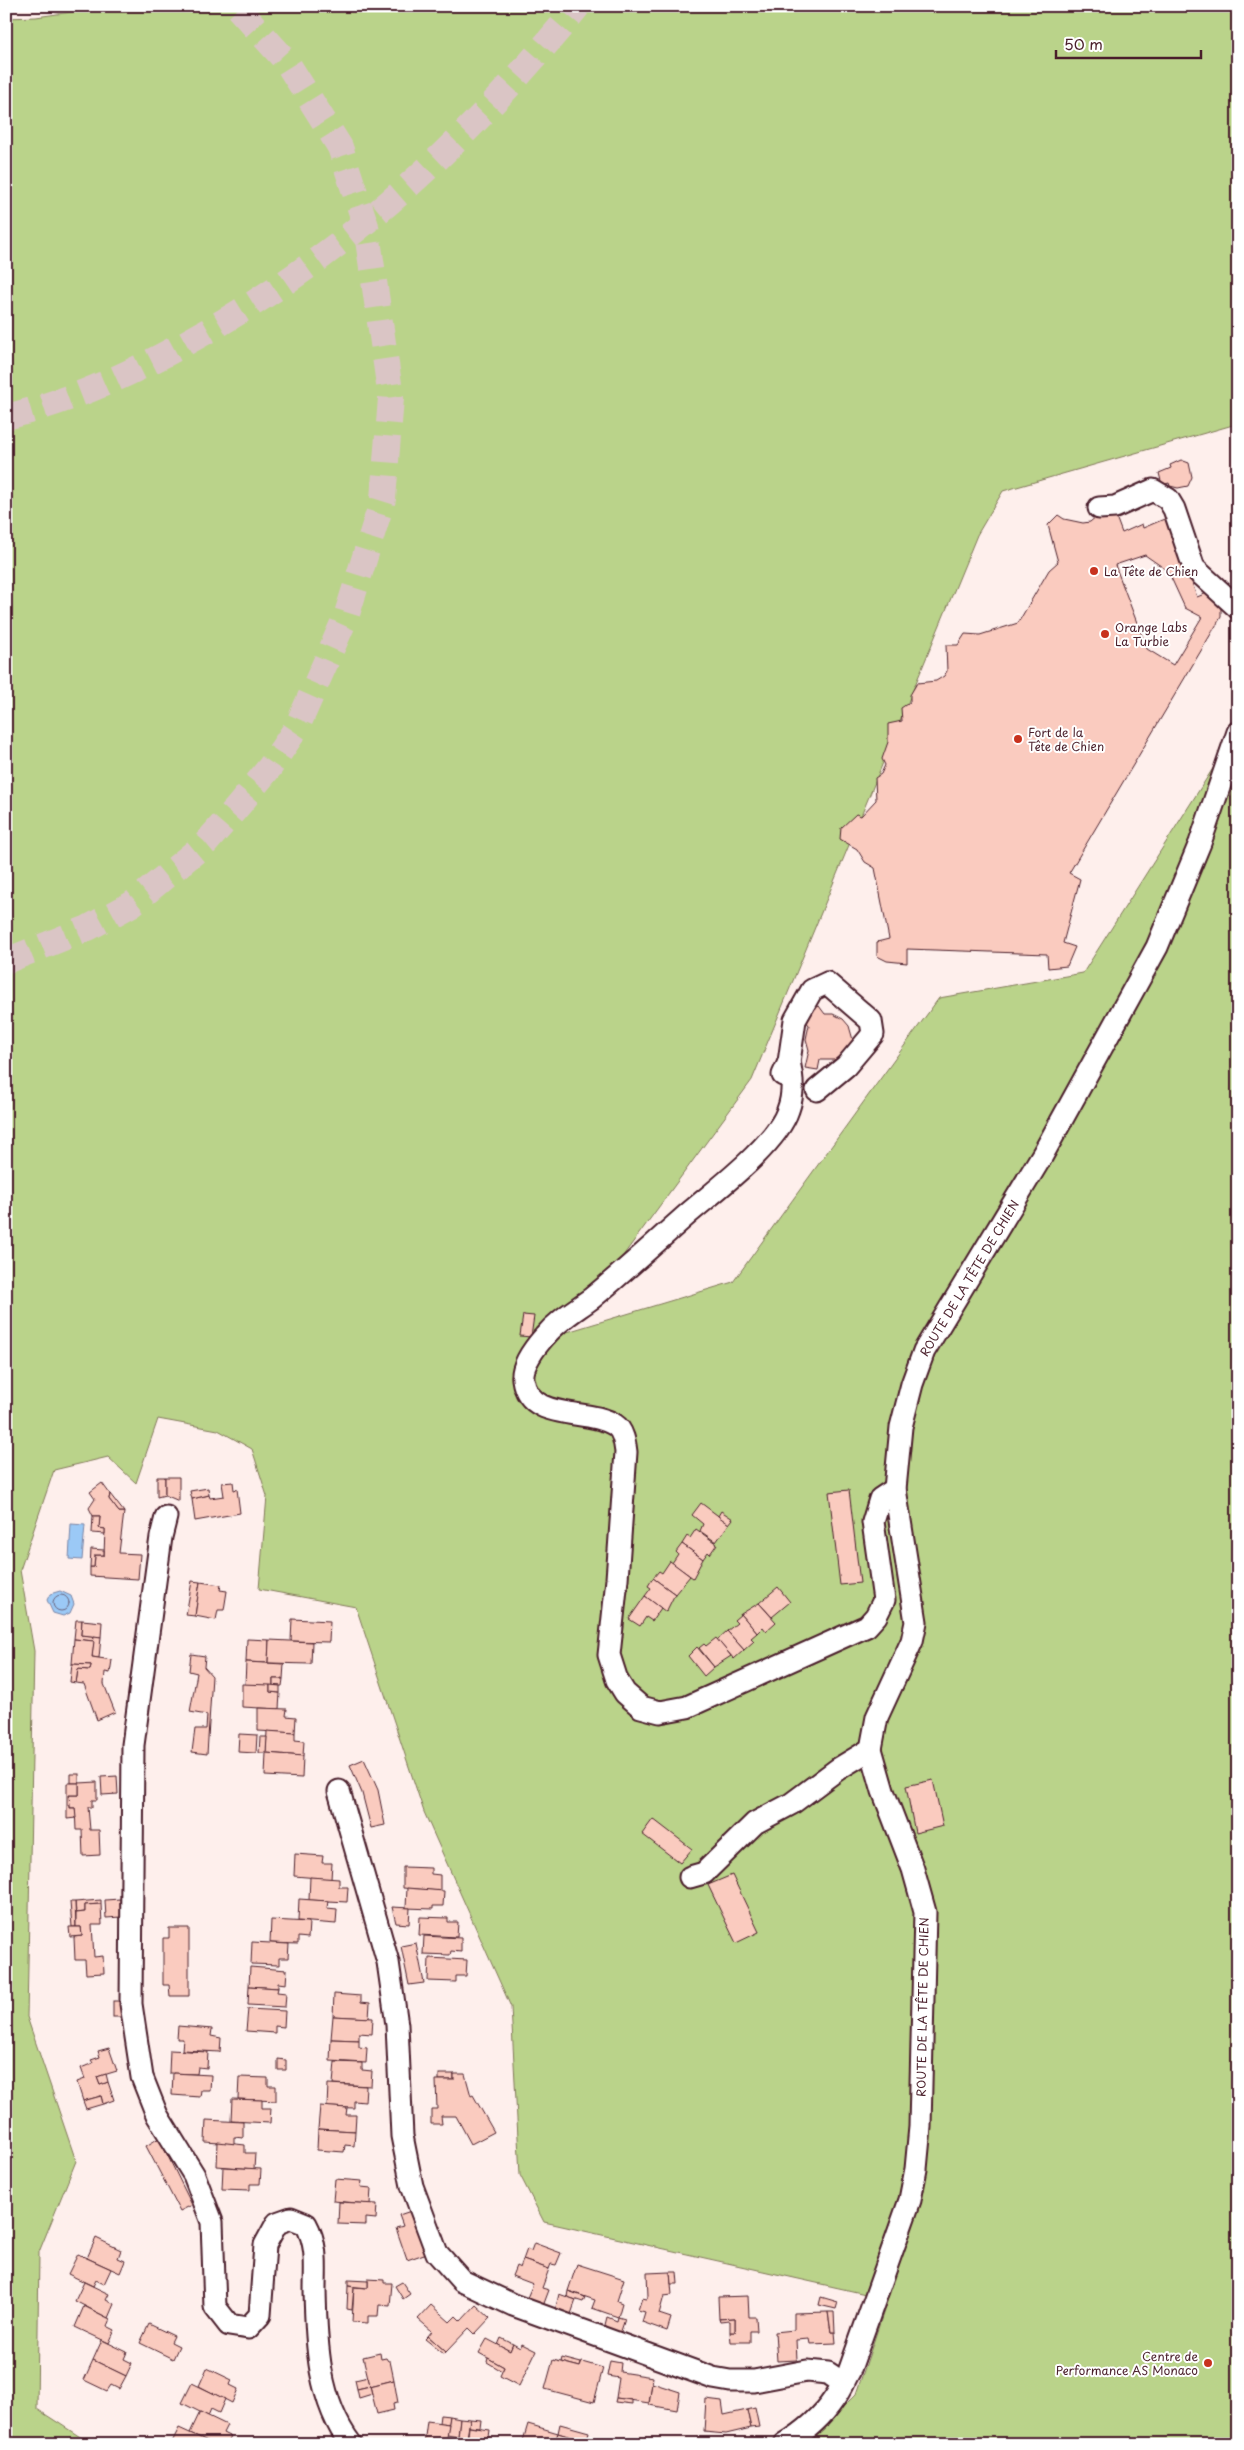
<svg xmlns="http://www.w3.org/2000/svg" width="1244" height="2450" font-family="'Playpen Sans',sans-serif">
<rect width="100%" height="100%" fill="#feefec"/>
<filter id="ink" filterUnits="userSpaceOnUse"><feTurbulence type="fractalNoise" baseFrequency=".02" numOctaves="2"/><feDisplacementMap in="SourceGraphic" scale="10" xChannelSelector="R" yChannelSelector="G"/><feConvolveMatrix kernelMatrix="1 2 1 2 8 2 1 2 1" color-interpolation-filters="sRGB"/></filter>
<g filter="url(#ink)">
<path fill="#bad38a" stroke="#82795a" d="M114 6H1238V426L1233 425 1003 491 977 535 752 1080 567 1332 733 1282 939 998 1083 973 1238 729V2444H800L825 2425 856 2394 888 2299 544 2222 520 2175 511 2007 424 1812 356 1607 259 1589 267 1496 252 1449 218 1430 158 1419 136 1483 108 1457 54 1470 20 1570 34 1651 27 2017 76 2161 39 2252 37 2409 91 2444H6V18L36 17Z"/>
<g fill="#9bc9f6" stroke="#7b85a5">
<path d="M71 1524 85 1525 82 1560 69 1559Z"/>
<path d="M60 1591 71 1596 74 1604 70 1613 63 1616 53 1613 47 1600 50 1594Z"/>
</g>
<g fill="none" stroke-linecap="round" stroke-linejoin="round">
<circle stroke="#6a637c" stroke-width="1" cx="61" cy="1603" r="8"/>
</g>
<g fill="#facbbf" stroke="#4a1f2b" fill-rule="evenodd">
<path d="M1181 460 1189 463 1192 477 1188 486 1178 488 1170 486 1169 483 1162 485 1159 473 1171 468 1170 465Z"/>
<path d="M1058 515 1064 519 1083 523 1090 522 1097 516 1116 517 1122 533 1142 524 1143 528 1169 517 1197 597 1207 593 1221 603V617L1069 873 1080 879 1063 943 1075 947 1067 966 1048 968 1047 954 907 949V963L887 961 877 956V942L889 939 875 868 865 862 857 849 840 839 841 828 856 814 861 816 876 800 875 778 881 774 885 765 882 759 888 742V724L902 721 901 708 910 702V695L917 683 936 681 944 676 947 671 946 645H958L965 634 980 635 1018 623 1049 570 1058 562 1048 525ZM1145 555 1168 571 1185 608 1202 617 1173 665 1147 649 1115 565Z"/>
<path d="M819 1006 825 1014H833L843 1019 849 1026 853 1040 851 1049 839 1060H820L818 1070 805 1068 809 1050 806 1039 809 1025 803 1017Z"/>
<path d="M523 1315 534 1316 531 1337 520 1336Z"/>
<path d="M157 1477H165V1495L157 1497Z"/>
<path d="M165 1477H179V1501L165 1495Z"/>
<path d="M233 1482 234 1490 237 1489 240 1513 195 1521 192 1499 209 1495 210 1498 224 1496 222 1483Z"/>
<path d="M102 1483 110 1494 109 1499 119 1512H124L119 1553 140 1554 138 1579 90 1576V1567H94L95 1555H104L105 1529 99 1528 100 1516H93L89 1508 95 1499 90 1492Z"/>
<path d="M208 1488 209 1495 192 1499 190 1491Z"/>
<path d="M849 1490 860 1583 840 1585 829 1492Z"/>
<path d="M110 1494 124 1512H119L109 1499Z"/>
<path d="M701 1503 729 1524 716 1542 700 1531 703 1524 692 1515Z"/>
<path d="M721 1511 733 1519 729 1524 718 1516Z"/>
<path d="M93 1516H100L99 1528 105 1529V1534L92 1533Z"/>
<path d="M696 1529 717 1544 710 1554 708 1552 703 1559 682 1544 687 1536 690 1538Z"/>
<path d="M682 1544 703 1559 693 1578 672 1563 678 1554 676 1552Z"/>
<path d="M91 1549 104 1550V1555H95L94 1567H90Z"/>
<path d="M670 1561 690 1576 675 1594 653 1578 659 1571 662 1573Z"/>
<path d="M653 1578 675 1594 666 1612 645 1596 651 1588 648 1586Z"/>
<path d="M192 1581 200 1582 195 1616 186 1615Z"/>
<path d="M200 1582 221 1585 220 1590 227 1591 224 1610H218L216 1620 195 1616Z"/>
<path d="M778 1587 790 1602 772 1617 759 1603Z"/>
<path d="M645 1596 661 1608 652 1621 646 1617 640 1626 629 1619Z"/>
<path d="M759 1603 776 1622 766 1631 763 1627 757 1633 741 1614Z"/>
<path d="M741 1614 757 1633 751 1638 754 1641 744 1650 727 1631 737 1623 734 1620Z"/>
<path d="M292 1619 330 1621 329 1642 291 1641Z"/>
<path d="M76 1620H82L81 1635 94 1636V1641L74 1639Z"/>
<path d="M82 1620 102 1622 101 1637 81 1635Z"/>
<path d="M727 1631 744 1650 734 1659 717 1640Z"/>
<path d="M94 1636 101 1637 99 1658 92 1657Z"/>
<path d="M716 1638 731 1656 714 1667 699 1648 704 1644 706 1646Z"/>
<path d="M74 1639 94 1641 92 1657 112 1660 110 1673 105 1672 104 1684 115 1712 97 1720 84 1684 76 1683 78 1669 90 1670 91 1665 72 1664Z"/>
<path d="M247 1639 269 1640 268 1663 246 1662Z"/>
<path d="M269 1640 312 1642 311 1664 268 1663Z"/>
<path d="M697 1647 714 1667 704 1676 688 1656Z"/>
<path d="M191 1654 205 1656 204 1667 212 1676 207 1754 192 1752 195 1729H206L207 1715 190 1712 197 1673 189 1671Z"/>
<path d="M246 1662 284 1664 283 1679H273V1686L245 1685Z"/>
<path d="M72 1664 91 1665 90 1670 78 1669 76 1683 70 1682Z"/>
<path d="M273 1679H283L282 1686H273Z"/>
<path d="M242 1684 270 1685V1692L280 1693 279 1709 242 1707Z"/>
<path d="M270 1685 280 1686V1693L270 1692Z"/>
<path d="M258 1708 287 1709 286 1716 296 1717 295 1733 258 1731Z"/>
<path d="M267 1731 295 1733V1740L304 1741 303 1756 266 1753Z"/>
<path d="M239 1734 257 1735 256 1753 238 1752Z"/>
<path d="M260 1737H267L266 1753H259Z"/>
<path d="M266 1753 303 1756 302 1778 265 1776Z"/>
<path d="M364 1759 378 1790 385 1825 371 1828 362 1793 350 1765Z"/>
<rect x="71" y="1774" width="8" height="9"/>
<path d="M117 1776 118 1794 102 1795 101 1777Z"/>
<path d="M933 1780 943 1826 915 1833 906 1786Z"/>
<path d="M97 1782V1800H92V1807H88L90 1830H99L100 1855 83 1856 82 1830H76L75 1808H70L69 1795H79V1783Z"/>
<path d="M67 1783H79V1795H69L70 1808H75L76 1818 67 1819Z"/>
<path d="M653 1819 692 1849 680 1863 642 1834Z"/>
<path d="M295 1854 323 1856 322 1863H332L331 1879 294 1876Z"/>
<path d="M403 1867 431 1868V1874L440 1875V1891L403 1888Z"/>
<path d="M732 1875 759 1932 736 1943 708 1885Z"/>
<path d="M310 1877 339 1879V1887H348L347 1902 309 1900Z"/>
<path d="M407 1888 444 1891 443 1906H433V1909L406 1908Z"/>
<path d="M120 1899 121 1917 106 1918 105 1900Z"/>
<path d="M299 1899 328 1901 327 1908 337 1909 336 1924 298 1921Z"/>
<path d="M101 1900V1904L85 1905V1912L76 1913 75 1902Z"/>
<path d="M70 1902H75L76 1927H72Z"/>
<path d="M101 1904 102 1925H92L94 1957 103 1956 104 1973 86 1974 85 1960H75L74 1937 82 1936 81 1927H76V1913L85 1912V1905Z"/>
<path d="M392 1907 410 1908 409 1924 396 1923Z"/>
<path d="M420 1917 448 1918V1922H458L457 1937 419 1935Z"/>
<path d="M271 1920 309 1922 308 1938 298 1937V1944L270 1943Z"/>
<path d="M69 1927H81L82 1936 70 1937Z"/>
<path d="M169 1928H189V1996H170L169 1985H163V1938H169Z"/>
<path d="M424 1936 461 1938V1952L451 1951 450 1955 423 1954Z"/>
<path d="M252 1942 289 1944 288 1958H279V1965L251 1964Z"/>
<path d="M416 1943 424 1983 409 1985 401 1946Z"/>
<path d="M429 1958 467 1960 466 1976H456V1982L428 1981Z"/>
<path d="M250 1967 287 1970 286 1984 278 1983V1988L249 1986Z"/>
<path d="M249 1986 278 1988 277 1992 286 1993 285 2007 248 2005Z"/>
<path d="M334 1994 361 1996V2002L370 2003 369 2018 333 2016Z"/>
<rect x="113" y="2001" width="8" height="16"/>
<path d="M248 2009 285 2011 284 2027 275 2026V2033L246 2031Z"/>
<path d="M333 2016 373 2018 372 2034 359 2033V2040L331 2039Z"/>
<path d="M178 2026 212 2029 211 2036 221 2038 220 2052 182 2050 183 2039H177Z"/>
<path d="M331 2039 359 2040V2047L367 2048 366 2063 330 2061Z"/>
<path d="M109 2048 117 2071 97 2077 100 2085 108 2082 114 2100 103 2104 101 2096 83 2101 77 2082 85 2079 81 2068 93 2063 91 2060 100 2057 98 2051Z"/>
<path d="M170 2050 208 2052 207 2068 198 2067 197 2074 169 2073Z"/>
<path d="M278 2059 286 2060V2070H278Z"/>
<path d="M335 2062 362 2063V2070L372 2071 371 2086 333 2084Z"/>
<path d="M173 2073 211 2075 210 2090H201L200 2097 172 2095Z"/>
<path d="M106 2074 108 2082 100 2085 97 2077Z"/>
<rect x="439" y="2074" width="15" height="6"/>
<path d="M454 2074H465L471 2096 473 2095 494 2132 471 2144 456 2116H441L442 2124H431V2109H437L436 2080H454Z"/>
<path d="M239 2077 268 2078V2086H276V2101L238 2099Z"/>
<path d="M328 2084 366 2086 365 2102 354 2101V2108L327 2107Z"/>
<path d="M101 2096 103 2104 86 2109 83 2101Z"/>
<path d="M232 2099 262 2100V2108H271L270 2123 231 2121Z"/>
<path d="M320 2106 347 2108 346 2115H356L355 2131 318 2129Z"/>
<path d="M206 2120 243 2122V2138L234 2137V2144L205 2142Z"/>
<path d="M318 2129 355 2131 354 2146 345 2145 344 2152 317 2150Z"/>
<path d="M159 2138 192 2205 180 2211 146 2146Z"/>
<path d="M218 2142 245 2145V2153H255L254 2169 217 2166Z"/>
<path d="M223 2167 261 2169 260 2184H250V2190L222 2189Z"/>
<path d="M335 2179 362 2181 361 2187 371 2188 370 2204 333 2201Z"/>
<path d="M339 2202 377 2204 376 2219 366 2218V2225L338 2224Z"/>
<path d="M411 2211 427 2253 407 2260 396 2228 403 2226 399 2215Z"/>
<path d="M96 2238 121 2250 118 2258 125 2261 120 2273 87 2258Z"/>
<path d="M534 2243 561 2253 556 2265 551 2264 549 2269 523 2260 527 2249 531 2251Z"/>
<path d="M78 2254 111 2269 104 2284 96 2280 93 2286 68 2274Z"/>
<path d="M523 2260 549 2269 542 2288 549 2290 543 2306 526 2300 533 2284 512 2276 516 2266 520 2268Z"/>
<path d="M577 2264 624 2279 617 2301 622 2303 618 2317 592 2308 595 2300 568 2291Z"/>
<path d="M670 2272 672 2295 664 2296 659 2314 671 2318 667 2331 642 2322 645 2312 638 2310 642 2298 647 2299 648 2296 647 2273Z"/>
<path d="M670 2272H677L678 2284H671Z"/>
<path d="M368 2279 384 2280V2283H392L390 2306 379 2305 378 2316H368V2323L352 2322 354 2287 368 2288Z"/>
<path d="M348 2280 368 2281V2288L348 2286Z"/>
<path d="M84 2282 109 2294 106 2300 114 2304 108 2318 75 2301Z"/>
<path d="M402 2282 410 2294 403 2299 395 2286Z"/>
<path d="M348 2286 354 2287 352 2310 347 2309Z"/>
<path d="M568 2291 585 2297 583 2302 567 2297Z"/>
<path d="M559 2294 576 2300 570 2317 555 2311Z"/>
<path d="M748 2296 749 2317H756L757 2331H750V2342H731L730 2332H735V2318L719 2319 718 2297Z"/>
<path d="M821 2297 838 2302 836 2309 819 2305Z"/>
<path d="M431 2305 450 2322 456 2316 461 2321 476 2305 490 2318 475 2334 469 2328 446 2352 428 2336 432 2331 418 2319Z"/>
<path d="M84 2306 110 2319 107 2326 115 2330 109 2343 75 2327Z"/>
<path d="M828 2312 831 2332H835L836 2343 810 2344 809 2339 796 2340 797 2360 777 2361 775 2332 794 2330V2313Z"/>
<path d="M828 2312H834L835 2332H831Z"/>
<path d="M607 2317 617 2321 618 2317 625 2319 620 2334 604 2329Z"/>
<path d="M735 2318V2332H730V2321L720 2322 719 2319Z"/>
<path d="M149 2324 174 2336 171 2342 179 2346 173 2359 140 2343Z"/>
<path d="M428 2336 446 2352 444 2354 425 2339Z"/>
<path d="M501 2338 513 2344 510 2351 498 2345Z"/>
<path d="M487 2339 510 2351 513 2344 520 2348 522 2344 536 2351 519 2386 500 2376 504 2367 479 2353Z"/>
<path d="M102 2340 127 2352 124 2359 132 2363 126 2376 93 2360Z"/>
<path d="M380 2353 381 2359 386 2358 388 2361H390L394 2380 370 2386 363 2357Z"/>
<path d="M488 2358 504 2367 502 2371 487 2362Z"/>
<path d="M562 2358 581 2363 580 2367 561 2362Z"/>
<path d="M93 2360 126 2376 119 2389 111 2385 107 2391 84 2380Z"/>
<path d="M553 2360 580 2367 582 2362 603 2368 594 2402 545 2389Z"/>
<path d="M610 2361 621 2363 620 2372 653 2377 649 2403 616 2398 619 2378 607 2376Z"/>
<path d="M207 2368 232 2380 230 2385 238 2389 232 2403 199 2386Z"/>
<path d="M368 2377 370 2386 357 2389 355 2380Z"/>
<path d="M394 2380 398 2403 393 2404 394 2410 377 2414 370 2386Z"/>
<path d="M192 2383 225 2399 219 2413 211 2409 208 2416 182 2403Z"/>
<path d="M652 2383 680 2392 677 2410 649 2405Z"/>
<path d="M370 2386 372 2394 359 2398 357 2389Z"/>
<path d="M616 2398 632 2400V2404L615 2402Z"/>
<path d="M706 2399 722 2401 724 2415 747 2410 751 2428 726 2434 704 2432Z"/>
<path d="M755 2408 759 2427 751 2428 747 2410Z"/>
<path d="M200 2412 227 2425 223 2433 231 2437 227 2444H213L190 2433Z"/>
<path d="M440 2415 450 2416 449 2424 439 2423Z"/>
<path d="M450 2416 460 2418 458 2437 447 2435Z"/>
<path d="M460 2418 470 2419 467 2438 458 2437Z"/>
<path d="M470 2419 481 2420 480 2428 469 2427Z"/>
<path d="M427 2421 449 2424 446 2444H424Z"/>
<path d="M528 2424 558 2433 554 2444H522Z"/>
<path d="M560 2424 589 2432 586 2442 558 2433Z"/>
<path d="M469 2427 490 2430 488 2444H467Z"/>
<path d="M179 2428 212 2443 211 2444H171Z"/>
<path d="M558 2433 587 2442 586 2444H554Z"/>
<path d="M615 2438 658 2444H614Z"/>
</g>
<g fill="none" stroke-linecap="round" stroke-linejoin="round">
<g stroke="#dac5c5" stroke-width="26" stroke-dasharray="26 13" stroke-linecap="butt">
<path d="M6 417C72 401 133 373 191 340 346 255 467 142 578 6"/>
<path d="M6 961 88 928 132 904 206 843 239 805 270 767 297 727 347 614 383 499 391 398 366 226 340 147 286 61 236 6"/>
</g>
<defs>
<g id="minor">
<path d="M1099 508 1115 507 1153 490 1168 499 1174 509 1194 568 1238 608"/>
<path d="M789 1062C793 1078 794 1094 788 1110 777 1144 717 1189 689 1213 657 1241 625 1271 592 1298 576 1310 558 1320 545 1336 536 1346 521 1365 523 1379 529 1423 588 1407 615 1425 623 1430 625 1444 626 1452L617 1579 609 1655 617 1680 625 1693 641 1707 660 1712 687 1707 867 1626 876 1616 884 1600 873 1522 880 1499 895 1489"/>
<path d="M783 1075 789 1062 795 1020 812 990 827 983 871 1021 873 1034 846 1066 817 1090"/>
<path d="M166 1517 161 1537 133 1745 131 2004 142 2077 157 2115 194 2175 212 2222 215 2307 229 2325 248 2328 260 2315 265 2245 277 2223 291 2218 306 2224C318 2246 315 2266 315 2290 316 2342 318 2401 351 2444"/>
<path d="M339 1791 388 1962 397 2025 402 2136 412 2186 437 2253 462 2281 513 2305 713 2378 730 2381H754L807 2371 828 2373 843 2383"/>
<path d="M690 1877 704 1873 755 1823 791 1804 838 1769 871 1749"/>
<path d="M785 2444C803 2433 822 2417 834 2399 840 2391 844 2381 849 2372L910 2200 916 2169 920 2127 925 1912 913 1869 883 1791 871 1749 877 1717 912 1641 916 1622 895 1489 901 1427 912 1384 924 1351 1043 1154 1157 947 1200 843 1238 732"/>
</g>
</defs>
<use href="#minor" stroke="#4a1f2b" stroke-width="25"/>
<use href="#minor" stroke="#fff" stroke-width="21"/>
</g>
</g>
<g fill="#c8321e" stroke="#fff" stroke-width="2">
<circle cx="1094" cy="571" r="5"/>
<circle cx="1105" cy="634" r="5"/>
<circle cx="1018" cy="739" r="5"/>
<circle cx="1208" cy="2363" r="5"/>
</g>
<g text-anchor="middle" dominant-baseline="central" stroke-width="4" stroke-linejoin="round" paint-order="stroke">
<g font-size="12" fill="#4a1f2b" stroke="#fff" text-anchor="start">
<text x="1104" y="571">La Tête de Chien</text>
<text x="1115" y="627">Orange Labs<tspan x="1115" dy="14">La Turbie</tspan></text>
<text x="1028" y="732">Fort de la<tspan x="1028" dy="14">Tête de Chien</tspan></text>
<text x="1198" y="2356" text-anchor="end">Centre de<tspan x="1198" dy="14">Performance AS Monaco</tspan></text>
</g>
<g font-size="12" fill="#4a1f2b" stroke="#fff">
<text transform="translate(969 1278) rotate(-59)">ROUTE DE LA TÊTE DE CHIEN</text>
<text transform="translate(922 2007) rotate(-89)">ROUTE DE LA TÊTE DE CHIEN</text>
</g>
</g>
<rect width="1244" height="2450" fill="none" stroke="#fff" stroke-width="25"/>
<rect x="12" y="12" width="1219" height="2425" fill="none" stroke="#4a1f2b" stroke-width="2" filter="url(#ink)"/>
<path d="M1056 50v8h145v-8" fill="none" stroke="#4a1f2b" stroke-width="2.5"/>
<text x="1064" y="50" font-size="15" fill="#4a1f2b" stroke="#ffffff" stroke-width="4" paint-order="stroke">50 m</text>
</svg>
